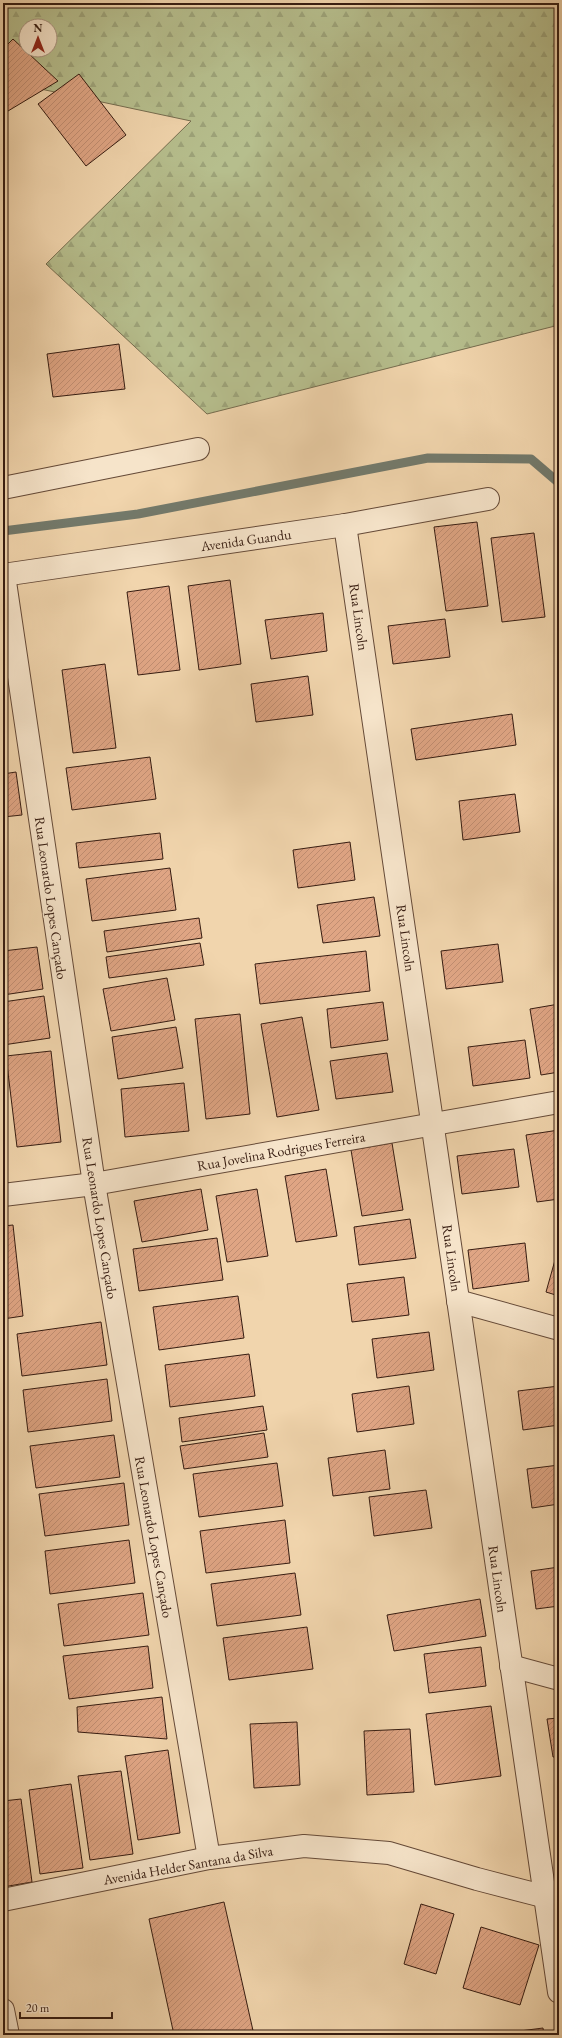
<svg xmlns="http://www.w3.org/2000/svg" width="562" height="2038" font-family="'EB Garamond',serif">
<defs>
<pattern id="forest-firs" width="22" height="20" patternUnits="userSpaceOnUse"><rect width="22" height="20" fill="#b6be8d"/><path d="M5 1l3.5 6h-7zM16 11l3.5 6h-7z" fill="#9da379"/></pattern>
<pattern id="building-hatch" width="6" height="6" patternUnits="userSpaceOnUse"><rect width="6" height="6" fill="#dfa584"/><path d="M-1 1l2-2M0 6l6-6M5 7l2-2" fill="none" stroke="#c08d71"/></pattern>
</defs>
<rect width="100%" height="100%" fill="#f1d5ad"/>
<filter id="stains"><feTurbulence type="fractalNoise" baseFrequency=".005" numOctaves="4"/><feColorMatrix values="0 0 0 0 .2 0 0 0 0 .09 0 0 0 0 .02 0 0 0 .5 -.17"/></filter>
<radialGradient id="worn" r=".72"><stop offset=".6" stop-color="#630" stop-opacity="0"/><stop offset="1" stop-color="#630" stop-opacity=".3"/></radialGradient>
<path fill="url(#forest-firs)" stroke="#766d4f" fill-rule="evenodd" d="M3 3H559V325L207 414 46 264 191 121 3 81ZM26 26H50V50H26Z"/>
<g fill="none" stroke-linecap="round" stroke-linejoin="round">
<path stroke="#737a6c" stroke-width="9" d="M3 531 138 514 428 458 531 459 559 483"/>
</g>
<g fill="url(#building-hatch)" stroke="#361c11">
<path d="M13 39 58 81 3 114V49Z"/>
<path d="M79 74 126 135 86 166 38 104Z"/>
<path d="M119 344 125 389 53 397 47 354Z"/>
<path d="M477 522 488 606 446 611 434 527Z"/>
<path d="M534 533 545 617 502 622 491 538Z"/>
<path d="M230 580 241 664 199 670 188 586Z"/>
<path d="M169 586 180 670 138 675 127 592Z"/>
<path d="M323 613 327 651 271 659 265 620Z"/>
<path d="M445 619 450 657 393 664 388 626Z"/>
<path d="M105 664 116 748 73 753 62 670Z"/>
<path d="M308 676 313 715 256 722 251 684Z"/>
<path d="M512 714 516 745 416 760 411 729Z"/>
<path d="M3 739 7 767 3 768Z"/>
<path d="M150 757 156 799 72 810 66 768Z"/>
<path d="M16 772 22 815 3 817V774Z"/>
<path d="M515 794 520 832 463 840 459 801Z"/>
<path d="M160 833 163 859 79 868 76 843Z"/>
<path d="M350 842 355 880 298 888 293 850Z"/>
<path d="M170 868 176 910 92 921 86 879Z"/>
<path d="M374 897 380 936 323 943 317 905Z"/>
<path d="M199 918 202 938 107 952 104 931Z"/>
<path d="M200 943 204 965 109 978 106 957Z"/>
<path d="M498 944 503 982 446 989 441 951Z"/>
<path d="M37 947 43 989 3 995V951Z"/>
<path d="M366 951 370 991 260 1004 255 964Z"/>
<path d="M167 978 175 1020 111 1031 103 989Z"/>
<path d="M44 996 50 1038 3 1045V1002Z"/>
<path d="M383 1002 388 1040 331 1048 327 1009Z"/>
<path d="M559 1004V1072L541 1075 530 1009Z"/>
<path d="M240 1014 250 1114 206 1119 195 1019Z"/>
<path d="M302 1017 319 1110 277 1117 261 1024Z"/>
<path d="M176 1027 183 1068 118 1079 112 1037Z"/>
<path d="M525 1040 530 1078 473 1086 468 1047Z"/>
<path d="M51 1051 61 1142 17 1147 6 1056Z"/>
<path d="M387 1053 393 1092 336 1099 330 1061Z"/>
<path d="M184 1083 189 1131 125 1137 121 1089Z"/>
<path d="M3 1120 6 1151H3Z"/>
<path d="M559 1130V1199L537 1202 526 1135Z"/>
<path d="M392 1143 403 1210 362 1216 351 1150Z"/>
<path d="M514 1149 519 1187 462 1194 457 1156Z"/>
<path d="M326 1169 337 1236 296 1242 285 1176Z"/>
<path d="M201 1189 208 1230 142 1242 134 1201Z"/>
<path d="M257 1189 268 1256 227 1262 216 1196Z"/>
<path d="M410 1219 416 1258 359 1265 354 1227Z"/>
<path d="M13 1225 23 1316 3 1319V1226Z"/>
<path d="M217 1238 223 1280 139 1291 133 1249Z"/>
<path d="M525 1243 529 1281 473 1289 468 1250Z"/>
<path d="M559 1246V1296L546 1292Z"/>
<path d="M404 1277 409 1315 352 1322 347 1284Z"/>
<path d="M238 1296 244 1338 159 1350 153 1307Z"/>
<path d="M101 1322 107 1365 22 1376 17 1334Z"/>
<path d="M429 1332 434 1370 377 1378 372 1339Z"/>
<path d="M249 1354 255 1396 170 1407 165 1365Z"/>
<path d="M107 1379 112 1421 28 1432 23 1390Z"/>
<path d="M409 1386 414 1424 357 1432 352 1394Z"/>
<path d="M559 1386V1425L523 1430 518 1391Z"/>
<path d="M263 1406 267 1430 182 1442 179 1418Z"/>
<path d="M264 1433 268 1457 184 1469 180 1446Z"/>
<path d="M114 1435 120 1477 36 1488 30 1446Z"/>
<path d="M385 1450 390 1489 333 1496 328 1458Z"/>
<path d="M277 1463 283 1506 199 1517 193 1474Z"/>
<path d="M559 1465V1504L532 1508 527 1469Z"/>
<path d="M124 1483 129 1525 45 1536 39 1494Z"/>
<path d="M426 1490 432 1528 374 1536 369 1497Z"/>
<path d="M285 1520 290 1563 206 1573 200 1531Z"/>
<path d="M129 1540 135 1583 50 1594 45 1551Z"/>
<path d="M559 1567V1606L536 1609 531 1571Z"/>
<path d="M295 1573 301 1615 217 1626 211 1584Z"/>
<path d="M143 1593 149 1635 64 1646 58 1604Z"/>
<path d="M480 1599 486 1636 394 1651 387 1615Z"/>
<path d="M307 1627 313 1669 229 1680 223 1638Z"/>
<path d="M148 1646 153 1688 69 1699 63 1656Z"/>
<path d="M481 1647 486 1686 429 1693 424 1654Z"/>
<path d="M162 1697 167 1739 78 1732 77 1707Z"/>
<path d="M491 1706 501 1776 435 1785 426 1714Z"/>
<path d="M559 1718V1757H553L547 1719Z"/>
<path d="M297 1722 300 1785 254 1788 250 1724Z"/>
<path d="M410 1729 414 1792 367 1795 364 1731Z"/>
<path d="M168 1750 180 1833 138 1840 125 1756Z"/>
<path d="M121 1771 133 1854 90 1860 78 1776Z"/>
<path d="M71 1784 83 1868 40 1874 29 1790Z"/>
<path d="M21 1799 32 1882 3 1887V1801Z"/>
<path d="M224 1902 254 2035H174L149 1919Z"/>
<path d="M421 1904 454 1914 436 1974 404 1964Z"/>
<path d="M481 1927 539 1945 520 2005 463 1988Z"/>
<path d="M543 2028 544 2035H489Z"/>
</g>
<g fill="none" stroke-linecap="round" stroke-linejoin="round">
<defs>
<g id="minor">
<path d="M3 488 198 449"/>
<path d="M345 525 559 1992"/>
<path d="M3 575 345 525 488 499"/>
<path d="M4 575 94 1184 209 1858"/>
<path d="M3 1195 94 1184 559 1102"/>
<path d="M458 1301 559 1329"/>
<path d="M511 1666 559 1679"/>
<path d="M3 1900 209 1858 304 1846 389 1853 477 1879 558 1900"/>
<path d="M3 2010 8 2035"/>
</g>
</defs>
<use href="#minor" stroke="#654a38" stroke-width="24"/>
<use href="#minor" stroke="#f6e4ca" stroke-width="22"/>
</g>
<g text-anchor="middle" dominant-baseline="central" stroke-width="3" stroke-linejoin="round" paint-order="stroke">
<g font-size="14" fill="#361c11" stroke="#f6e4ca">
<text transform="translate(246 540) rotate(-8)">Avenida Guandu</text>
<text transform="translate(359 617) rotate(82)">Rua Lincoln</text>
<text transform="translate(51 898) rotate(82)">Rua Leonardo Lopes Cançado</text>
<text transform="translate(406 938) rotate(82)">Rua Lincoln</text>
<text transform="translate(281 1151) rotate(-10)">Rua Jovelina Rodrigues Ferreira</text>
<text transform="translate(100 1218) rotate(81)">Rua Leonardo Lopes Cançado</text>
<text transform="translate(452 1258) rotate(82)">Rua Lincoln</text>
<text transform="translate(154 1537) rotate(80)">Rua Leonardo Lopes Cançado</text>
<text transform="translate(498 1579) rotate(82)">Rua Lincoln</text>
<text transform="translate(188 1865) rotate(-10)">Avenida Helder Santana da Silva</text>
</g>
</g>
<rect width="562" height="2038" fill="none" stroke="#f1d5ad" stroke-width="16"/>
<rect x="4" y="4" width="554" height="2030" fill="none" stroke="#361c11" stroke-width="2"/>
<rect x="8" y="8" width="546" height="2022" fill="none" stroke="#361c11"/>
<g transform="translate(38 38)"><circle r="19" fill="#f6e4ca" stroke="#a99480"/>
<path d="M0-3L7 15L0 10L-7 15Z" fill="#8f2418"/>
<text y="-6" font-size="11" font-weight="bold" text-anchor="middle" fill="#361c11">N</text>
</g>
<path d="M20 2012v6h92v-6" fill="none" stroke="#361c11" stroke-width="2"/>
<text x="26" y="2012" font-size="12" fill="#361c11" stroke="#f6e4ca" stroke-width="3" paint-order="stroke">20 m</text>
<rect width="100%" height="100%" filter="url(#stains)"/>
<rect width="100%" height="100%" fill="url(#worn)"/>
</svg>
